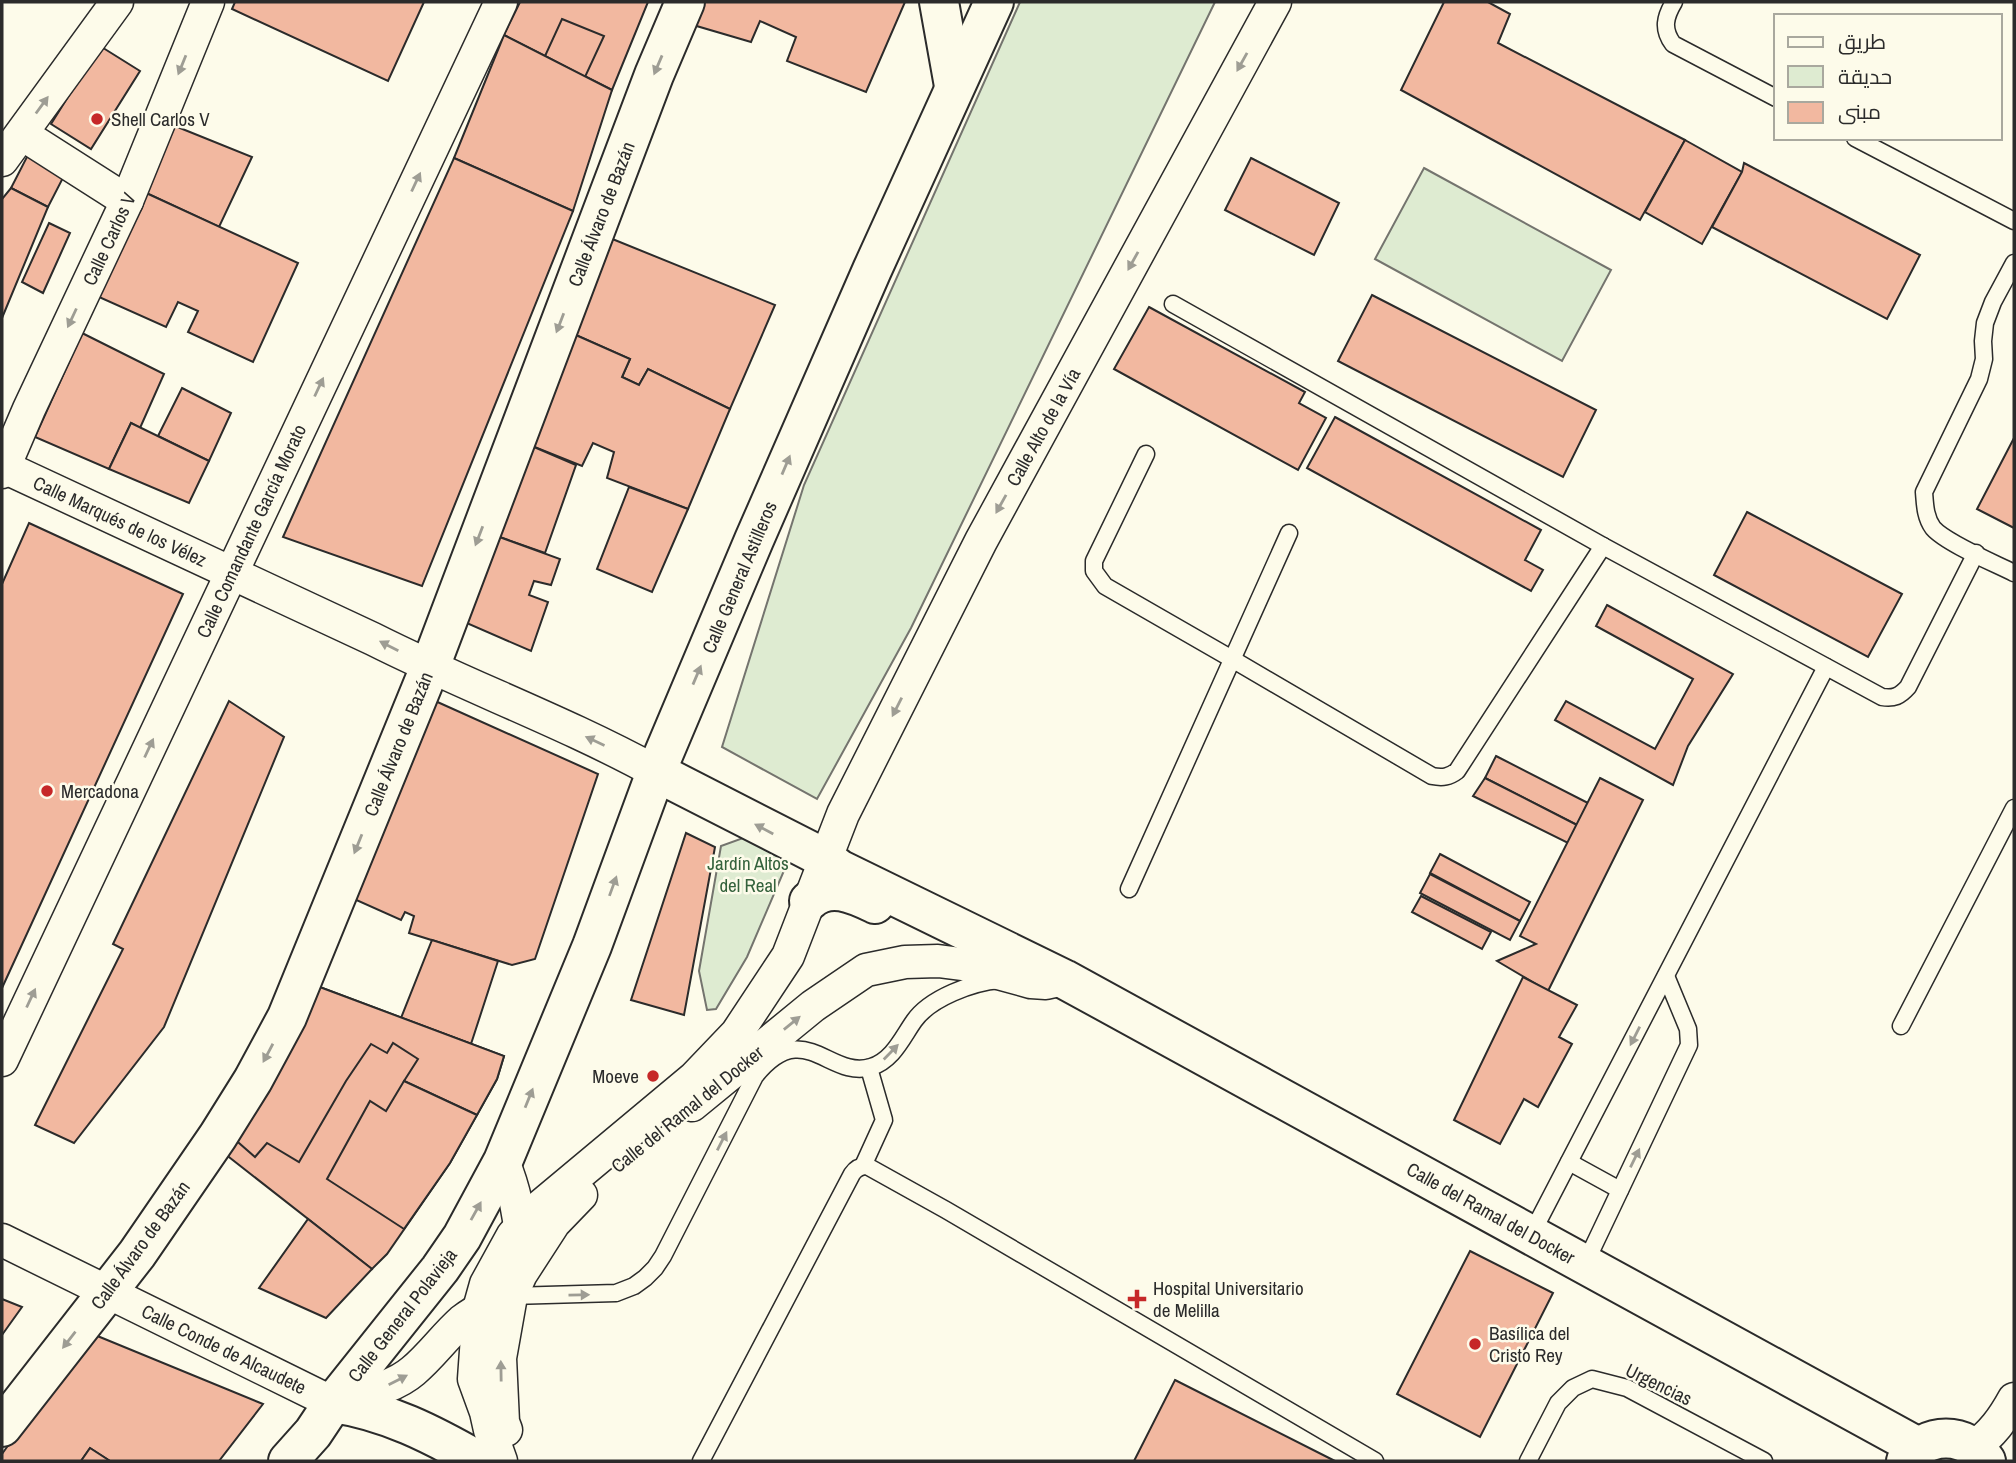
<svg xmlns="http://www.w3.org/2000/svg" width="2016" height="1463" font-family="'Archivo Narrow',Cairo,sans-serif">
<rect width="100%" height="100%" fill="#fdfbea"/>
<g fill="#deebd1" stroke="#74746e" stroke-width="2">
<path d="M1020 2H1215L911 628 817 799 722 747 804 485Z"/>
<path d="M1424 168 1611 270 1562 361 1375 259Z"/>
<path d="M743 838 789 859 747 957 716 1009 707 1010 699 971 721 846Z"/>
</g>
<g fill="#f2b8a0" stroke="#2b2b2b" stroke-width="2">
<path d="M235 2H424L388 81 232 9Z"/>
<path d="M520 2H648L612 90 504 35Z"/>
<path d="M691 2H905L866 92 787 61 796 37 760 21 751 42 683 22Z"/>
<path d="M1444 2H1488L1510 14 1498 43 1685 140 1640 220 1401 90Z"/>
<path d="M562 19 604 36 585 77 545 56Z"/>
<path d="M504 35 612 90 573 211 454 158Z"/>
<path d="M100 46 140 71 91 149 51 124Z"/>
<path d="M175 126 252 157 219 227 144 192Z"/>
<path d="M1685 140 1742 172 1702 244 1645 212Z"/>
<path d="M30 151 67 170 48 207 11 188Z"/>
<path d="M454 158 573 211 422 586 283 537Z"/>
<path d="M1251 158 1339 203 1314 255 1225 210Z"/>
<path d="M1744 163 1920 255 1887 319 1712 227 1742 172Z"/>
<path d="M11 188 48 207 2 318V199Z"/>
<path d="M144 192 298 263 253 362 188 332 198 311 178 302 166 327 99 297Z"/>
<path d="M49 223 70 233 43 293 22 282Z"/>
<path d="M605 236 775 305 730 409 648 369 639 385 622 377 630 359 569 332Z"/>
<path d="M1372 295 1596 410 1563 477 1338 361Z"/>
<path d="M1149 307 1305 392 1299 403 1326 418 1298 470 1114 369Z"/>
<path d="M569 332 630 359 622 377 639 385 648 369 730 409 688 509 607 478 614 452 593 443 582 466 527 444Z"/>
<path d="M82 333 164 374 140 428 131 423 109 469 35 437Z"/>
<path d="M182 388 231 413 209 461 158 436Z"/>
<path d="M1335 417 1541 530 1525 560 1543 570 1531 591 1307 468Z"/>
<path d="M131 423 209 461 189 503 109 469Z"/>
<path d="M2014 438V528L1977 509Z"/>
<path d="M527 444 576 465 545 553 494 535Z"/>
<path d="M629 487 688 509 652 592 597 569Z"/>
<path d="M1747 512 1902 594 1868 657 1714 575Z"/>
<path d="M29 523 183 594 2 988V584Z"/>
<path d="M494 535 560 559 551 585 534 581 529 595 548 602 531 651 462 621Z"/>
<path d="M1607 605 1733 674 1688 746 1673 785 1555 720 1566 701 1655 749 1693 679 1596 626Z"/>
<path d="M433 700 598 774 535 959 512 965 409 933 414 916 405 912 401 920 354 899Z"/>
<path d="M229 701 284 737 164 1027 74 1143 35 1125 123 949 113 944Z"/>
<path d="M1496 756 1588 803 1577 825 1485 778Z"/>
<path d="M1485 778 1577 825 1568 843 1473 796Z"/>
<path d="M1600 778 1643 800 1548 991 1497 961 1536 944 1520 936Z"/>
<path d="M686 833 715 847 684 1015 631 1000Z"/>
<path d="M1440 854 1530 902 1520 921 1430 873Z"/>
<path d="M1430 874 1520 921 1510 940 1420 893Z"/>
<path d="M1421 896 1491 932 1482 949 1412 912Z"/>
<path d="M432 940 498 961 471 1044 401 1018Z"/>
<path d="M1523 977 1577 1005 1559 1037 1572 1044 1538 1107 1524 1099 1500 1144 1454 1120Z"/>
<path d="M317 986 504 1056 497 1079 450 1163 387 1254 372 1269 220 1150Z"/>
<path d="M317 986 504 1056 497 1079 477 1115 404 1081 418 1059 393 1043 387 1053 371 1044 346 1081 299 1162 267 1143 255 1157 231 1136Z"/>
<path d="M404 1081 477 1115 450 1163 404 1229 327 1179 370 1101 386 1111Z"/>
<path d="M308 1219 372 1269 326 1318 259 1288Z"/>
<path d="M1470 1251 1553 1293 1480 1437 1397 1394Z"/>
<path d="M2 1299 22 1307 2 1335Z"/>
<path d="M95 1335 263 1404 219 1461H110L90 1448 81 1461H2V1454L48 1389Z"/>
<path d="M1175 1380 1335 1461H1134Z"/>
<path d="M90 1448 110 1461H81Z"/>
</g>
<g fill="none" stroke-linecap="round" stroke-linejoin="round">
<defs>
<g id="lane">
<path d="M1674 2C1665 17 1662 29 1673 44L1776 98"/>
<path d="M1855 138 2014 221"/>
<path d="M2014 263 1993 302 1985 323 1983 341 1984 359 1979 379 1924 492C1925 504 1925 517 1933 528 1946 543 1994 563 2014 573"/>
<path d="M1173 304 1603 546 1882 697C1894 699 1900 696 1908 687L1976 553"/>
<path d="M1146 454 1094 561V571L1105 586 1232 659 1432 776C1443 778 1449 777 1457 771L1603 546"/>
<path d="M1129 889 1289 533"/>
<path d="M1901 1026 2014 808"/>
<path d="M1569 1162 1620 1190"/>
<path d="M863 1166 884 1120 869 1068"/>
<path d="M1531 1235 1826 667"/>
<path d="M1585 1264 1689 1045 1688 1029 1666 976"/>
<path d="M511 1296 616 1293 634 1286 645 1278 655 1268 663 1256 755 1076C804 1015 829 1080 871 1067 893 1060 902 1038 914 1021 930 998 973 982 1000 980"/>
<path d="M701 1461 852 1174C856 1168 861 1166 867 1166L946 1210 1375 1461"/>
<path d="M1528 1461 1558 1403 1573 1388 1592 1379 1627 1388 1764 1461"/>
</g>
<g id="street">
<path d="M22 134 127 201"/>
<path d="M2 160 117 2"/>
<path d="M2 466 373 639C466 686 565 722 656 772"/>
<path d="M2 472 29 409 127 201 208 2"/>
<path d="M2 1060 501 2"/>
<path d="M692 1105 813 1006 866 970 905 962 938 961 969 965 1031 982 1046 983 1064 979"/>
<path d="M503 1161C514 1188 520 1213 521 1242"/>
<path d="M2 1240 333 1403C360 1394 392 1389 413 1371 431 1356 445 1336 462 1321 471 1314 480 1309 490 1304"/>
<path d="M506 1430 503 1422 500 1358 511 1296 521 1274 554 1223 581 1195"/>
<path d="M1974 1447C1992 1434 2003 1419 2014 1399"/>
<path d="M501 1461 490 1430 486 1412 474 1379 479 1309 486 1284 513 1235 537 1209 694 1078 737 1033 788 956 843 814 981 541 1275 2"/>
</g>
<g id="secondary">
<path d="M656 772 826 859 839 869 1064 979 1918 1447"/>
<path d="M809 901C829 882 854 894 875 904"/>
<path d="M1906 1461C1925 1431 1967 1431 1986 1461"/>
</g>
<g id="primary">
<path d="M939 2 954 86"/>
<path d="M333 1403C387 1411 432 1434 479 1461"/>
<path d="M2 1427 137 1254 218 1136 253 1080 287 1017 430 667 654 75 685 2"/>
<path d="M288 1461 313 1433 333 1403 440 1269 462 1237 503 1161 592 946 656 772 754 540 872 270 994 2"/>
</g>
</defs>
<use href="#lane" stroke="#2b2b2b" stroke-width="19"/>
<use href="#street" stroke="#2b2b2b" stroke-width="35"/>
<use href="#secondary" stroke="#2b2b2b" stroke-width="42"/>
<use href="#primary" stroke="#2b2b2b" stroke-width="42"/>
<use href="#lane" stroke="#fdfbea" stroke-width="16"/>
<use href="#street" stroke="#fdfbea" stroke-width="32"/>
<use href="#secondary" stroke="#fdfbea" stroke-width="38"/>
<use href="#primary" stroke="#fdfbea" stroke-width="38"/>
</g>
<defs><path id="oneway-solid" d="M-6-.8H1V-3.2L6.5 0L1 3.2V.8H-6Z" transform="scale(1.75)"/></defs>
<g fill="#9e9d94">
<use href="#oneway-solid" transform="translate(1242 62) rotate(119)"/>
<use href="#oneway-solid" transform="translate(182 65) rotate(112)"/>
<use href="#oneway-solid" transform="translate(658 65) rotate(113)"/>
<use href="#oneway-solid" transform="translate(42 105) rotate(-54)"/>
<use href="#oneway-solid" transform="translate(416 182) rotate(-65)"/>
<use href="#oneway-solid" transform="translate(1133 261) rotate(119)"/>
<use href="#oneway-solid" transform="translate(72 318) rotate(115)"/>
<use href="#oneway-solid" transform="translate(560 323) rotate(111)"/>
<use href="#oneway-solid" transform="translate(319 387) rotate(-65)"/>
<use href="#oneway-solid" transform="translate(786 465) rotate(-67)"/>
<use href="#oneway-solid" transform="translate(1001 504) rotate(119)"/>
<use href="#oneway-solid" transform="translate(479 536) rotate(111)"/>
<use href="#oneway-solid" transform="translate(389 646) rotate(-153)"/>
<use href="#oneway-solid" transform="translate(697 675) rotate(-67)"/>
<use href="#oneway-solid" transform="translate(897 707) rotate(117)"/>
<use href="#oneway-solid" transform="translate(595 741) rotate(-155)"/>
<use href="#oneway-solid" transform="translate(149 748) rotate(-65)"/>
<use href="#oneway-solid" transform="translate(764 829) rotate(-152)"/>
<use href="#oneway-solid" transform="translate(358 844) rotate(112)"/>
<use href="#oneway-solid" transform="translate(613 886) rotate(-70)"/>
<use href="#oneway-solid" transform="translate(31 998) rotate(-65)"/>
<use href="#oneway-solid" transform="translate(792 1023) rotate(-39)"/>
<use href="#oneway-solid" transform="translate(1635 1036) rotate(117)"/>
<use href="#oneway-solid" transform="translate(891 1052) rotate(-46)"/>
<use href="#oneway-solid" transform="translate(268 1053) rotate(118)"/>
<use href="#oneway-solid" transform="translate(529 1098) rotate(-68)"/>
<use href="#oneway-solid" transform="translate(722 1141) rotate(-63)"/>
<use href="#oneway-solid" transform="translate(1635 1158) rotate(-64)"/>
<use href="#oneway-solid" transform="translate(476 1211) rotate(-61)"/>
<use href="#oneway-solid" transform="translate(579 1295) rotate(-1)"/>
<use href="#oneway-solid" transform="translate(69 1340) rotate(128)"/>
<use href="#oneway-solid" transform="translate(501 1371) rotate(-91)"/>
<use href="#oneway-solid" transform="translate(398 1380) rotate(-27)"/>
</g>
<g fill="#c62828" stroke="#fdfbea" stroke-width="2.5">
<circle cx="97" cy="119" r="7"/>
<circle cx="47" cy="791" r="7"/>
<circle cx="653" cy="1076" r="7"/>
<path d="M1133.5 1288.5h7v7h7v7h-7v7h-7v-7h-7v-7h7z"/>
<circle cx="1475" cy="1344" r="7"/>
</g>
<g text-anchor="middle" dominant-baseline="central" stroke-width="5" stroke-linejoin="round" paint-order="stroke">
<g font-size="19" fill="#2b2b2b" stroke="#fdfbea" text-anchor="start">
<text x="111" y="119">Shell Carlos V</text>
<text x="61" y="791">Mercadona</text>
<text x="639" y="1076" text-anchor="end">Moeve</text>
<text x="1153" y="1288">Hospital Universitario<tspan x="1153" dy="22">de Melilla</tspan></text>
<text x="1489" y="1333">Basílica del<tspan x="1489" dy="22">Cristo Rey</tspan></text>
</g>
<g font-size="19" fill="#2b2b2b" stroke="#fdfbea">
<text transform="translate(601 214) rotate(-69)">Calle Álvaro de Bazán</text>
<text transform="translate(109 239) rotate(-65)">Calle Carlos V</text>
<text transform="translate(1043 427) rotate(-61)">Calle Alto de la Vía</text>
<text transform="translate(120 521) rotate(25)">Calle Marqués de los Vélez</text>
<text transform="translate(251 531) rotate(-65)">Calle Comandante García Morato</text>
<text transform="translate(739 577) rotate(-67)">Calle General Astilleros</text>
<text transform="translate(398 744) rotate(-68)">Calle Álvaro de Bazán</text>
<text transform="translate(687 1109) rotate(-39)">Calle del Ramal del Docker</text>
<text transform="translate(1491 1213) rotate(29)">Calle del Ramal del Docker</text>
<text transform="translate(140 1245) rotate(-54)">Calle Álvaro de Bazán</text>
<text transform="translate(402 1315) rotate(-52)">Calle General Polavieja</text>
<text transform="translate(224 1349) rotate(26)">Calle Conde de Alcaudete</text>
<text transform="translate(1659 1384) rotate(26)">Urgencias</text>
</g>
<g font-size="19" fill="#34623c" stroke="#fdfbea">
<text x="748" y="863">Jardín Altos<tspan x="748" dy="22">del Real</tspan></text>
</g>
</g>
<rect width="2016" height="1463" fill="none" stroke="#2b2b2b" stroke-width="7"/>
<rect x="1774" y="14" width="228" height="126" fill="#fdfbea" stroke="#a9a89e" stroke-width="2"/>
<rect x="1788" y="37" width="35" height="10" fill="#fdfbea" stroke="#a9a89e" stroke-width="2"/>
<text x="1838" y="49" font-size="21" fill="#2b2b2b">طريق</text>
<rect x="1788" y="66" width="35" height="21" fill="#deebd1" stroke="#a9a89e" stroke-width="2"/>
<text x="1838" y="84" font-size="21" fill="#2b2b2b">حديقة</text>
<rect x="1788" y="102" width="35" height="21" fill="#f2b8a0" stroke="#a9a89e" stroke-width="2"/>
<text x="1838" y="119" font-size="21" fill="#2b2b2b">مبنى</text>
</svg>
